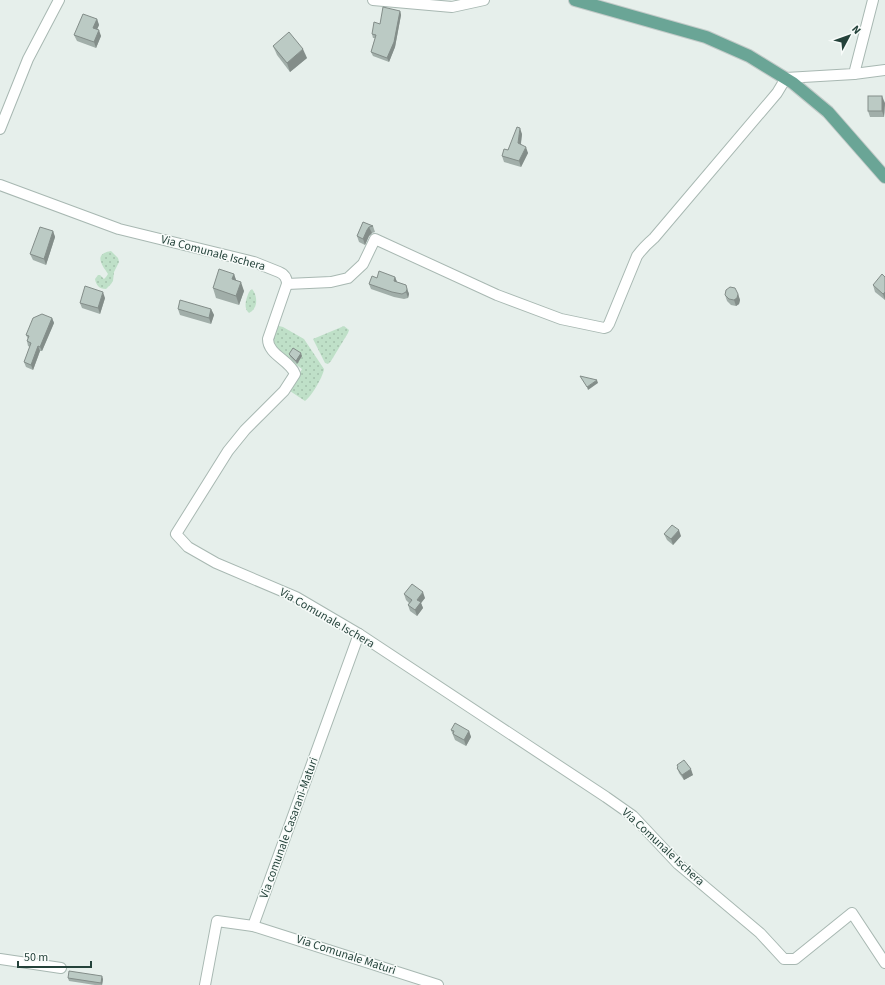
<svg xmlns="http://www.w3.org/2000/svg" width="885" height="985" font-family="'Source Sans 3',sans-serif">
<defs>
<pattern id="park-dots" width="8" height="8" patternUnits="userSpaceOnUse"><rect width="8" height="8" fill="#bfe0c8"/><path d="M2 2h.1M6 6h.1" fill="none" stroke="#a4c1ad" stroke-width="1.8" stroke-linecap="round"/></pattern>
</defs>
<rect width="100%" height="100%" fill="#e6efeb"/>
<g fill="url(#park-dots)">
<path d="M111 251 118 258 119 262 114 272 113 281 111 284 106 289C99 289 96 285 95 279L98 275H100L104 279 106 277 108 274C102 265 93 254 111 251Z"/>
<path d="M252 289C258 296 258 309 249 313 243 308 246 299 249 292Z"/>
<path d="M279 326 283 327 304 339 324 369C323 377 311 397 305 401L290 391 302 369 279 352 272 340 277 327Z"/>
<path d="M344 326 349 330 348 333 331 361 328 364 325 363 313 339Z"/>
</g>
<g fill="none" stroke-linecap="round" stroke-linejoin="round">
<defs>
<g id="minor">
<path d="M373 0 452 7 484 0"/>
<path d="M854 74 885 70"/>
<path d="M0 129 28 59 59 0"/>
<path d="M0 185 119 229 254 262 279 272C284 274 287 278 287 284L268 339C268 355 290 360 295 374L284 391 245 430 228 451 176 534 188 547 216 563 296 597 359 634 606 797 633 816 678 864 760 933 784 959H795L852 913 885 963"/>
<path d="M287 284 331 282 348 278 363 264 375 239 497 295 561 319 604 328 607 327 609 324 637 256C642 249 647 244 654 238L777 93 786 78 854 74 873 0"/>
<path d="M253 926 438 985"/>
<path d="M0 959 61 968"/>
<path d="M205 985 217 921 253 926 359 634"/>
</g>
<path id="major" d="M575 0 706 37 749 56 793 83 828 112 885 177"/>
</defs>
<use href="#minor" stroke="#a8b8b2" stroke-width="12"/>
<use href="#major" stroke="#c2cac8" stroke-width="14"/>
<use href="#minor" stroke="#fff" stroke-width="10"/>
<use href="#major" stroke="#6aa596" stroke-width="12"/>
</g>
<g fill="#a1aea9">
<path d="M400 11 401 15 395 47 389 62 373 56 371 52 375 38H373L372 34 380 24Z"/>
<path d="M97 19 99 25 97 29 101 36 96 48 77 41 74 35Z"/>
<path d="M273 46 307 58 290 72 277 55Z"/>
<path d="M885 103 884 117H870L868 111Z"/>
<path d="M522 134 521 144 528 153 521 167 504 162 502 156Z"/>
<path d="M363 222 373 226 375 232 372 233 369 236 365 245 359 242 357 236Z"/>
<path d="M53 231 55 237 46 265 33 260 30 254Z"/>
<path d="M234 274 236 280 244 291 239 305 216 298 213 288Z"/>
<path d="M395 277 397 282 406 285 409 294 408 298 404 299 394 297 371 289 369 284 377 278Z"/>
<path d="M885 277V300L875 292 873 285Z"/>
<path d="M738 294 740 300 739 304 736 306 731 305 727 301 725 295Z"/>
<path d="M105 298 100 314 82 308 80 303Z"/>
<path d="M178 309H211L214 315 211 324 180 315Z"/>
<path d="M52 318 54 323 42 351H40L33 370 26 367 24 362 30 347 28 346 27 341 28 339 26 335Z"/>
<path d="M289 354 302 356 297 364 290 357Z"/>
<path d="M664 534 681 536 673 545 667 540Z"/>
<path d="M404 594 425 598 421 603 423 608 417 616 410 611 408 605 409 603 406 600Z"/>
<path d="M451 730 469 731 471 737 466 746 455 740Z"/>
<path d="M677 765 693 775 684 780 679 773 677 768 678 767Z"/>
<path d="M68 978 103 979 102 985H95L69 981Z"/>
</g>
<g fill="#838d89">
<path d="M400 11 401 15 395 47 389 62 387 58Z"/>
<path d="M97 19 99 25 95 34 93 28Z"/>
<path d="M99 30 101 36 96 48 94 42Z"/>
<path d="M303 49 307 58 290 72 287 63Z"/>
<path d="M882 96 885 103 884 117 882 111Z"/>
<path d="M520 128 522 134 520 149 518 143Z"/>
<path d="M526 147 528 153 521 167 519 161Z"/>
<path d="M369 227 372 233 369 236 365 245 363 239 367 230Z"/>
<path d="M53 231 55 237 46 265 44 259Z"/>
<path d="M234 274 237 283 232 279Z"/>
<path d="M395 277 397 282 394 281Z"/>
<path d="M241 282 244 291 239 305 236 296Z"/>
<path d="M407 289 409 294 408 298 406 292Z"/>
<path d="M103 292 105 298 100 314 98 308Z"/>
<path d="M885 292V300L883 294Z"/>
<path d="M738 294 740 300 739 304 736 306 734 300Z"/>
<path d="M211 309 214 315 211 324 209 318Z"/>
<path d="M52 318 54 323 42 351 40 347Z"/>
<path d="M38 346 40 351 33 370 31 365Z"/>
<path d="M301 353 302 356 297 364 296 361Z"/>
<path d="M597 380 598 383 588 390 587 387Z"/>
<path d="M679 530 681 536 673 545 671 539Z"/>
<path d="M423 592 425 598 421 603 423 608 417 616 415 610 417 600Z"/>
<path d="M469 731 471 737 466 746 464 740Z"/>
<path d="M691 769 693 775 684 780 682 775Z"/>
<path d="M102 976 103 979 102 985 101 983Z"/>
</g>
<g fill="#bbcac4" stroke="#838d89">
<path d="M383 7 400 11 394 42 387 58 371 52 376 35 372 34 374 22 380 24Z"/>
<path d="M83 14 97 19 93 28 99 30 94 42 74 35Z"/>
<path d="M289 32 303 49 287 63 273 46Z"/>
<rect x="868" y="96" width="14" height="15"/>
<path d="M517 127 520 128 518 143 526 147 519 161 502 156 504 149 508 150Z"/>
<path d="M363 222 373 226 369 227 367 230 363 239 357 236Z"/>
<path d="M40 227 53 231 44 259 30 254Z"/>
<path d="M219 269 234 274 232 279 241 282 236 296 213 288Z"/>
<path d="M379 271 395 277 394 281 406 285 407 289 406 292 402 294 392 292 369 284 372 276 377 278Z"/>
<path d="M882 274 885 277V292L883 294 873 285Z"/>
<path d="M85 286 103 292 98 308 80 303Z"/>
<path d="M730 287 735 288 738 294 737 298 734 300 729 299 725 295 726 290Z"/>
<path d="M180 300 211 309 209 318 178 309Z"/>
<path d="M42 314 52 318 40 347 38 346 31 365 24 362 31 343 27 341 29 336 26 335 33 318Z"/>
<path d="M293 348 301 353 296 361 289 354Z"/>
<path d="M580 376 597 380 587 387Z"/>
<path d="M672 525 679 530 671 539 664 534Z"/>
<path d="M412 584 423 592 417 600 421 602 415 610 408 605 412 600 404 594Z"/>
<path d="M455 723 469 731 464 740 453 734 454 731 451 730Z"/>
<path d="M684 760 691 769 682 775 677 768 678 767 677 765Z"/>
<path d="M69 971 102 976 101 983 68 978Z"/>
</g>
<g text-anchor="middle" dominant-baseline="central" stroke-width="3" stroke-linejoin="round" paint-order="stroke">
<g font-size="12" fill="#24423a" stroke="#f7fbf9">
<text transform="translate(213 253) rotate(15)">Via Comunale Ischera</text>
<text transform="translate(327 618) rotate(30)">Via Comunale Ischera</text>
<text transform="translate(289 828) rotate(-70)">Via comunale Casarani-Maturi</text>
<text transform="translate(663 847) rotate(43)">Via Comunale Ischera</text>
<text transform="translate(346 955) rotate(18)">Via Comunale Maturi</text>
</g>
</g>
<g transform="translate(849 36) rotate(49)" stroke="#f7fbf9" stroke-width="3" paint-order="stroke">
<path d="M0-3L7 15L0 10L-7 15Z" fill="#24423a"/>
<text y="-6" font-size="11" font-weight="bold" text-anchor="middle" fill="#24423a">N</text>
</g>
<path d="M18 961v6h73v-6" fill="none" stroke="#24423a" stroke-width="2"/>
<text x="24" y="961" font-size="12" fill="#24423a" stroke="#f7fbf9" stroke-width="3" paint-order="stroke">50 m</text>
</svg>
